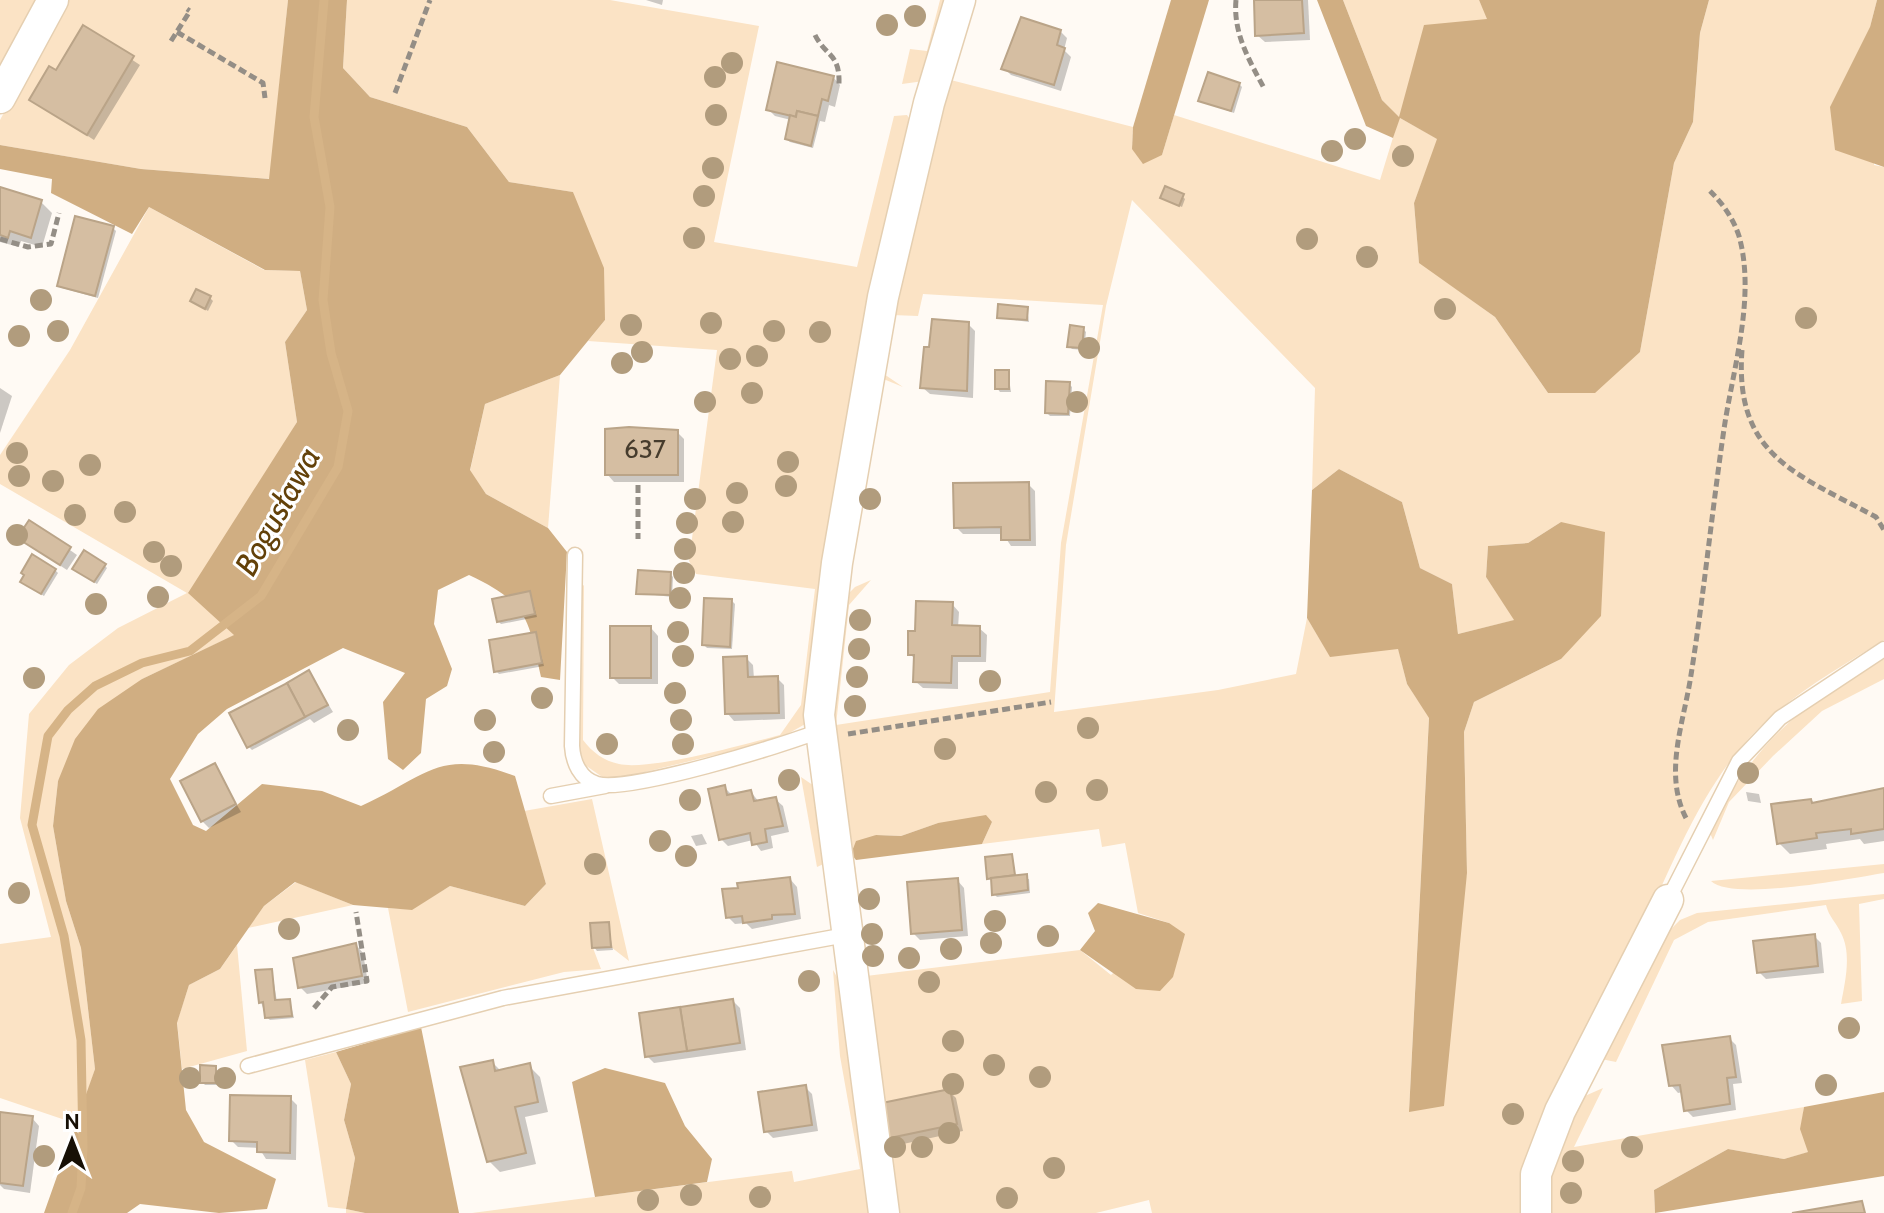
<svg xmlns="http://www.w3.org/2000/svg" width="1884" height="1213" font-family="Cabin,sans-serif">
<rect width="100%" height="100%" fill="#fffaf4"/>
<g fill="#fbe3c5" fill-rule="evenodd">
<path d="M0 0H46L0 82Z"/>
<path d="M65 0H288L270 179 141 169 0 145V120Z"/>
<path d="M347 0H610L759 26 714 242 857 267 894 116 907 115 914 126 807 723 777 740 608 781 585 765 578 745 580 588 584 585 583 740C592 752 604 761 619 764 650 771 745 744 780 735L801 705 815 589 696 574 689 561 717 350 588 341 605 320 573 192 509 182 467 127 370 97 343 68Z"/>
<path d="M940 0H947L924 81 902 84 910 49 927 51Z"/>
<path d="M1343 0H1479L1488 19 1400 118 1438 139 1414 203 1419 262 1495 317 1548 393 1640 352 1674 163 1693 122 1700 33 1709 0H1877L1870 27 1874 165 1884 167V640C1834 671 1776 703 1739 750 1696 802 1669 871 1641 932 1603 1013 1565 1093 1527 1174L1520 1213H1152L1149 1200 1096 1213H890L852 905 858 891 866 976 1080 950 1111 975 1169 923 1138 913 1125 843 1102 847 1099 829 982 844 992 822 938 823 901 836 876 835 852 854 856 870 851 868 829 727 842 600 855 587 871 580 849 605 836 725 1050 692 1061 543 1103 305 923 294 918 316 892 315 881 372 903 387 876 376 943 78 1133 127 1132 149 1162 155 1174 115 1380 180 1399 118 1382 100ZM1132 200 1315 388 1312 490 1339 469 1402 502 1420 568 1452 584 1458 634 1515 620 1486 577 1488 546 1528 543 1561 522V659L1474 702 1464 732 1467 873 1409 1111 1429 717 1407 684 1398 648 1330 656 1307 618 1296 674 1218 690 1054 712 1066 545 1106 306Z"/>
<path d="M149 207 264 270 300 271 307 310 285 342 297 422 267 473 235 635 142 679 58 781 53 826 66 901 81 948 95 1069 77 1124 0 1098V944L51 937 20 818 29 714 69 665 118 628 187 593 0 484V455L70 350Z"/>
<path d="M560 375 548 528 486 494 470 471 485 404Z"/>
<path d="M1884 659V679L1822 711 1773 756 1729 802 1713 840 1710 833C1751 744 1800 705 1884 659Z"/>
<path d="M801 777 820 790 828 862 817 867Z"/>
<path d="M592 799 629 961 611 947 593 948 601 969 564 972 408 1012 388 908 412 909 450 886 525 906 546 884 524 811Z"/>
<path d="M1884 864V873C1852 878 1733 902 1711 881Z"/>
<path d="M296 882 353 905 248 928 264 906Z"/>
<path d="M1884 894V899L1859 904 1862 1001 1841 1004C1845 982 1852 954 1841 933 1836 922 1829 917 1826 905L1708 922 1674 940 1616 1062 1601 1059 1668 932 1680 920 1697 913Z"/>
<path d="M237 945 247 1051 182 1069 177 1022 189 985 220 969Z"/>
<path d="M833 970 846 993 873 1213H472L792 1171 794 1182 860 1169 840 1056Z"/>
<path d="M336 1052 351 1084 344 1120 355 1158 346 1209 365 1213H346V1209L328 1207 305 1060Z"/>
<path d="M1603 1088 1574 1147 1804 1107 1801 1129 1809 1152 1784 1159 1728 1149 1654 1190 1655 1213H1543L1546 1177 1578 1099Z"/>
</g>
<g fill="#d0ae82">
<path d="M288 0H347L343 68 370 97 467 127 509 182 573 192 604 268 605 320 560 375 485 404 470 470 486 494 548 528 567 552 560 680 541 677C528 617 528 603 469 575L438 590 434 624 452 669 447 686 426 699 421 753 403 770 388 759 383 702 405 673 343 648 227 709 198 734 170 779 193 825 206 831 262 784 322 791 361 806C428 776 438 747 515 776L546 884 525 906 450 886 412 910 353 905 295 882 264 906 220 969 189 985 177 1023 186 1110 204 1142 276 1179 267 1209 219 1213 140 1204 127 1213H44L95 1069 81 948 66 901 53 826 58 781 75 739 98 709 142 679 234 635 188 593 297 422 285 342 307 310 300 271 265 270 149 207 132 234 51 193 52 179 0 169V145L141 169 269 179Z"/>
<path d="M1171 0H1209L1162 155 1143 164 1132 149 1133 127Z"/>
<path d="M1317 0H1343L1382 100 1399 117 1424 25 1487 19 1479 0H1709L1700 33 1693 122 1674 163 1640 352 1595 393H1548L1495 317 1419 263 1414 203 1437 139 1400 118 1393 138 1366 126Z"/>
<path d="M1877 0H1884V167L1835 150 1830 107 1870 27Z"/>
<path d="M1339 469 1402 502 1420 568 1452 584 1458 634 1514 620 1486 577 1488 546 1528 543 1561 522 1605 532 1601 616 1561 659 1474 702 1464 732 1467 873 1444 1106 1409 1112 1429 718 1407 684 1398 649 1330 657 1307 618 1312 490Z"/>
<path d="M986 815 992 822 982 844 856 860 851 854 856 841 876 835 901 836 938 823Z"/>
<path d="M1098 903 1169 923 1185 934 1173 977 1160 991 1136 989 1080 950 1095 931 1088 913Z"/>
<path d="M421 1027 459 1213H365L346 1209 355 1158 344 1120 351 1084 336 1052Z"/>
<path d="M605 1068 665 1083 685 1126 712 1159 707 1182 595 1197 572 1082Z"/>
<path d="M1884 1092V1176L1655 1213 1654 1190 1728 1149 1784 1159 1808 1152 1800 1129 1804 1107Z"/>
</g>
<g fill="#0003">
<path d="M646 0H663L662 5Z"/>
<path d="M1256 0H1308L1310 40 1265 42 1257 35Z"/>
<path d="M84 28 140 65 94 140 31 99 57 73Z"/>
<path d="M1060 31 1067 38 1064 50 1071 57 1061 91 1011 75 1004 68Z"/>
<path d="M833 77 840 85 835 107 829 105 825 122 820 121 813 148 790 142 787 139 791 120 775 116 768 109Z"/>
<path d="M1239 84 1242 87 1234 113 1201 101Z"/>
<path d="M0 189 41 202 52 213 42 247 21 241 19 247 0 242Z"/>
<path d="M1182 196 1185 199 1182 207 1166 200Z"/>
<path d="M113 228 116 231 98 298 62 288 59 285Z"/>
<path d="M210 298 213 301 208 311 192 301Z"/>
<path d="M1027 308 1029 322 999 318Z"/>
<path d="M968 324 975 331 973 398 930 394 922 387Z"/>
<path d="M1083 329 1086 332 1084 350 1072 349 1069 346Z"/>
<path d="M1008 372 1011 392H1000L997 388Z"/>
<path d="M1069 384 1072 387 1070 416H1050L1047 413Z"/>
<path d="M0 388 12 396 0 433Z"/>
<path d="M677 432 684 439V482H614L607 474Z"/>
<path d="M1028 484 1035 491 1036 546H1011L1003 534H963L956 527Z"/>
<path d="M30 522 77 555 67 570 27 544Z"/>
<path d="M104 565 107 568 97 584 78 572Z"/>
<path d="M55 570 58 573 44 596 26 585Z"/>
<path d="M670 574 673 577 672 597 638 593Z"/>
<path d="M530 593 537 617 501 624 498 621Z"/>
<path d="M732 601 735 604 732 649 707 648 704 645Z"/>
<path d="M952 604 959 612 958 628H979L987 635 986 662H958V689L923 688 915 681 916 660 910 654 917 633Z"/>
<path d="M651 628 658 636V684H619L612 677Z"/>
<path d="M535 634 544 666 499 674 496 671Z"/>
<path d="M746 658 753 665 754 679 777 678 784 685 785 719 734 721 727 713Z"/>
<path d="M309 673 333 712 314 723 310 719 252 750 249 747Z"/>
<path d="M214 766 241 812 209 828 202 821Z"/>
<path d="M725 788 733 796 751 792 759 802 775 799 783 806 789 832 771 836 773 848 761 851 753 840 728 846 721 839Z"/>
<path d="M1884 790V841L1864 844 1860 839 1826 844 1827 849 1790 854 1779 843 1811 801 1815 805Z"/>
<path d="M1746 792 1759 794 1761 803 1748 801Z"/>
<path d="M702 834 707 844 696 846 691 836Z"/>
<path d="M1011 856 1016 877 1029 879 1030 893 997 897 994 894Z"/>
<path d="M790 879 797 887 801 919 752 929 746 923 735 924 728 917Z"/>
<path d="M957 880 964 888 968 936 920 940 913 933Z"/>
<path d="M608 924 613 950 597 951 594 947Z"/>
<path d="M1814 936 1821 943 1824 973 1766 979 1759 972Z"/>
<path d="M356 945 363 953 368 983 307 994 300 987Z"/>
<path d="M272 971 277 1002 290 1001 294 1018 270 1020 266 1017 261 1002Z"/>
<path d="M733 1001 740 1008 746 1050 654 1063 647 1056Z"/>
<path d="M1729 1038 1736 1045 1742 1083 1733 1084 1736 1110 1693 1117 1686 1110 1683 1092 1678 1093 1671 1085Z"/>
<path d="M492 1062 502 1072 529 1066 540 1077 548 1112 525 1117 536 1164 500 1172 489 1161Z"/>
<path d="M215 1068 218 1085H205L202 1082Z"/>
<path d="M805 1087 812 1094 818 1131 773 1138 766 1131Z"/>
<path d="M949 1091 956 1098 963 1131 894 1146 887 1138Z"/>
<path d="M290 1098 297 1105 296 1160 266 1159 259 1148 238 1147 231 1140Z"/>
<path d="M0 1114 32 1118 39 1126 30 1193 4 1189 0 1185Z"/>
</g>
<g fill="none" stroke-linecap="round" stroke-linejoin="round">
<path stroke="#d6b487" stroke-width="9" d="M72 1213 81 1188 83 1148 81 1040 64 936 32 825 48 736 68 710 95 686 142 663 190 651 261 596 338 467 348 411 331 353 323 300 330 207 314 117 324 0"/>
</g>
<g fill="#d5bea2" stroke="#baa488" stroke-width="2">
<path d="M1254 0H1302L1304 33 1255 36Z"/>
<path d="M1021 17 1061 30 1057 45 1065 48 1054 85 1001 69Z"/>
<path d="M83 25 134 56 87 135 29 100 49 66 56 70Z"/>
<path d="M777 62 834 76 828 101 822 99 818 116 797 111 796 117 766 110Z"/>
<path d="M1208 72 1240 83 1231 111 1198 101Z"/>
<path d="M797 111 818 116 811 146 785 139 790 115 796 117Z"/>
<path d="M1165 186 1184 194 1179 206 1160 198Z"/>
<path d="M0 187 42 200 31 238 10 231 8 238 0 235Z"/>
<path d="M75 216 114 226 95 296 57 286Z"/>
<path d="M196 289 211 296 205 309 190 301Z"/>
<path d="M998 304 1028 307 1027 320 997 318Z"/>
<path d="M932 319 969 322 967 391 920 388 924 347H929Z"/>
<path d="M1070 325 1084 327 1082 348 1067 347Z"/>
<rect x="995" y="370" width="14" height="19"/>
<path d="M1046 381 1070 382 1068 414 1045 413Z"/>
<path d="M629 427 678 430V475H605V429Z"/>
<path d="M1029 482 1030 540H1001V527L954 528 953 483Z"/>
<path d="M29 520 71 547 60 565 17 538Z"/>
<path d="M84 550 106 564 94 582 72 569Z"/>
<path d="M32 554 56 569 41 594 20 582 24 575 21 573Z"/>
<path d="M638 570 671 572 670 595 636 594Z"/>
<path d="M530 591 535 614 497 622 492 599Z"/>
<path d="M704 598 732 599 730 647 702 645Z"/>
<path d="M916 601 953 602 952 625 980 626V656H952L951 683 913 682 914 655H908V631H915Z"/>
<rect x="610" y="626" width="41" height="52"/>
<path d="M536 632 542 663 494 672 489 640Z"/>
<path d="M747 656 748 677 778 676 779 713 725 714 723 657Z"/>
<path d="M309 670 328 705 305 717 287 683Z"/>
<path d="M287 683 305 717 247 748 229 713Z"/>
<path d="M215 763 236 804 201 822 180 781Z"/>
<path d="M725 785 727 795 751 790 754 801 776 797 783 826 765 829 767 842 752 845 750 833 719 840 708 789Z"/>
<path d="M1884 788V829L1851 834V829L1816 833 1817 838 1777 844 1771 804 1811 799 1812 803Z"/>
<path d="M1012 854 1015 875 987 879 985 857Z"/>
<path d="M1027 874 1028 890 992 895 991 878Z"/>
<path d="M790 877 795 914 772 915V919L743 923 742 916 726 918 722 889 738 888 737 883Z"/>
<path d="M958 878 962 930 911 934 907 882Z"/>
<path d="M609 922 611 947 592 948 590 923Z"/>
<path d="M1815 934 1818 966 1757 973 1753 941Z"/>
<path d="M356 943 362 976 298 988 293 958Z"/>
<path d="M272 969 275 1000 290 999 292 1016 265 1018 263 1002 259 1003 255 970Z"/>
<path d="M733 999 740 1043 687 1051 680 1007Z"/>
<path d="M680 1007 687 1051 645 1057 639 1013Z"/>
<path d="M1730 1036 1736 1077 1727 1078 1730 1104 1684 1111 1680 1085 1669 1086 1662 1045Z"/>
<path d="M493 1060 495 1071 530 1063 538 1102 515 1107 526 1153 487 1162 460 1067Z"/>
<path d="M200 1065 216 1066V1083H200Z"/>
<path d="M806 1085 812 1125 764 1132 758 1092Z"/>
<path d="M950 1089 957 1124 885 1139 877 1104Z"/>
<path d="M230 1095 291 1096 290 1153 257 1152V1142L229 1141Z"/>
<path d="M0 1112 33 1116 23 1186 0 1183Z"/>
<path d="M1862 1201 1865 1213H1792Z"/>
</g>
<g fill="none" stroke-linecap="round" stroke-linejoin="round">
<defs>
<g id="lane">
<path d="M575 555 572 746C573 762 580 779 597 784 627 793 785 745 819 731"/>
<path d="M551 796 605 786"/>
<path d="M1668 900 1739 761 1780 718 1884 649"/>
<path d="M248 1066 503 998 846 935"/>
</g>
<g id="street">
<path d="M0 98 53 0"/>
<path d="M884 1213 819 715 837 563 883 297 929 103 960 0"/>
<path d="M1536 1213V1174L1560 1111 1668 900"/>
</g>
</defs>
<use href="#lane" stroke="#e5cfb1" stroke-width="17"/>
<use href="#street" stroke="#e5cfb1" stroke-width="33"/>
<g stroke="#948e86" stroke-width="5" stroke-dasharray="8 4" stroke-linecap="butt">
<path d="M1236 0C1233 33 1249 60 1264 88"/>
<path d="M177 32 263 83 265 98"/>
<path d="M815 35C826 57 840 53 839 84"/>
<path d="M171 41 190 11 187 9"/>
<path d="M395 93 430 0"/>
<path d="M0 239 28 247 51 244 59 213"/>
<path d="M1742 350C1734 456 1797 474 1876 517L1884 530"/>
<path d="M638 485V539"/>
<path d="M848 734 1051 702"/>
<path d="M1686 818C1663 773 1684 722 1691 675 1704 593 1712 511 1724 429 1733 368 1756 297 1739 236 1733 218 1723 204 1710 191"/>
<path d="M314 1008 332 987 367 981 356 912"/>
</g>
<use href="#lane" stroke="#fff" stroke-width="14"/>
<use href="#street" stroke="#fff" stroke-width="30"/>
</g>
<g fill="#b19c7d">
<circle cx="915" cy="16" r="11"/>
<circle cx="887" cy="25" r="11"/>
<circle cx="732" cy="63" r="11"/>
<circle cx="715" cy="77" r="11"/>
<circle cx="716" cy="115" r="11"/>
<circle cx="1355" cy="139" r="11"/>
<circle cx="1332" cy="151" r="11"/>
<circle cx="1403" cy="156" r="11"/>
<circle cx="713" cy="168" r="11"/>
<circle cx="704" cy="196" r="11"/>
<circle cx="694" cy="238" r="11"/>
<circle cx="1307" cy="239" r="11"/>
<circle cx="1367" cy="257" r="11"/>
<circle cx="41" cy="300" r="11"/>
<circle cx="1445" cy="309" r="11"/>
<circle cx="1806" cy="318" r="11"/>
<circle cx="711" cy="323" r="11"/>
<circle cx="631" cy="325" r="11"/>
<circle cx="58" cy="331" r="11"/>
<circle cx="774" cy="331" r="11"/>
<circle cx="820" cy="332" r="11"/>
<circle cx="19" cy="336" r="11"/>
<circle cx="1089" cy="348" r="11"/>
<circle cx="642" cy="352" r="11"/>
<circle cx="757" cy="356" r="11"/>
<circle cx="730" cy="359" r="11"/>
<circle cx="622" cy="363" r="11"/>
<circle cx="752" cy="393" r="11"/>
<circle cx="705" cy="402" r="11"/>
<circle cx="1077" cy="402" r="11"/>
<circle cx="17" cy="453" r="11"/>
<circle cx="788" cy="462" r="11"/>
<circle cx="90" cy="465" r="11"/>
<circle cx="19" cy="476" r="11"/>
<circle cx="53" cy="481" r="11"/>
<circle cx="786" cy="486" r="11"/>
<circle cx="737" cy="493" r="11"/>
<circle cx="695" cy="499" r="11"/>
<circle cx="870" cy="499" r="11"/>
<circle cx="125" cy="512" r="11"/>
<circle cx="75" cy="515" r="11"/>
<circle cx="733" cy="522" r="11"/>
<circle cx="687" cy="523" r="11"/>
<circle cx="17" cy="535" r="11"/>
<circle cx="685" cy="549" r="11"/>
<circle cx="154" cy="552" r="11"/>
<circle cx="171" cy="566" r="11"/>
<circle cx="684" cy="573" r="11"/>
<circle cx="158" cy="597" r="11"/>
<circle cx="680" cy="598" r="11"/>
<circle cx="96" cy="604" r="11"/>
<circle cx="860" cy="620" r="11"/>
<circle cx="678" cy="632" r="11"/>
<circle cx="859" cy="649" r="11"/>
<circle cx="683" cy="656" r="11"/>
<circle cx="857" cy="677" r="11"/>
<circle cx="34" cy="678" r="11"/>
<circle cx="990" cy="681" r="11"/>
<circle cx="675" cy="693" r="11"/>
<circle cx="542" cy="698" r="11"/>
<circle cx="855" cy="706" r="11"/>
<circle cx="485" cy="720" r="11"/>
<circle cx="681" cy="720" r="11"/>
<circle cx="1088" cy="728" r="11"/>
<circle cx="348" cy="730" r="11"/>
<circle cx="607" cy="744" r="11"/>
<circle cx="683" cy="744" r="11"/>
<circle cx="945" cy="749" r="11"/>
<circle cx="494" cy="752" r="11"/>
<circle cx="1748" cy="773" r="11"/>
<circle cx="789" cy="780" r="11"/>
<circle cx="1097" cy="790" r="11"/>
<circle cx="1046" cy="792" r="11"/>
<circle cx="690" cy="800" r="11"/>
<circle cx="660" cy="841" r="11"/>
<circle cx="686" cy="856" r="11"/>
<circle cx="595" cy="864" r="11"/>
<circle cx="19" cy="893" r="11"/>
<circle cx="869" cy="899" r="11"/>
<circle cx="995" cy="921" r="11"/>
<circle cx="289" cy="929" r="11"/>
<circle cx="872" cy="934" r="11"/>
<circle cx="1048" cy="936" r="11"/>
<circle cx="991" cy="943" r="11"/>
<circle cx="951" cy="949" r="11"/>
<circle cx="873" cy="956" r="11"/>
<circle cx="909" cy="958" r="11"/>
<circle cx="809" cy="981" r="11"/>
<circle cx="929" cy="982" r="11"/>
<circle cx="1849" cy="1028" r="11"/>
<circle cx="953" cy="1041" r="11"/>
<circle cx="994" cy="1065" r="11"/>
<circle cx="1040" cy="1077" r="11"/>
<circle cx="190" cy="1078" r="11"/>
<circle cx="225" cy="1078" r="11"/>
<circle cx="953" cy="1084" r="11"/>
<circle cx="1826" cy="1085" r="11"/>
<circle cx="1513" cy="1114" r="11"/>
<circle cx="949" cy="1133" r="11"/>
<circle cx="895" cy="1147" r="11"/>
<circle cx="922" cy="1147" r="11"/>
<circle cx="1632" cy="1147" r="11"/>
<circle cx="44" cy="1156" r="11"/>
<circle cx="1573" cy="1161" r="11"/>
<circle cx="1054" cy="1168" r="11"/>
<circle cx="1571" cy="1193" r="11"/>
<circle cx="691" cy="1195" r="11"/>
<circle cx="760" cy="1197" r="11"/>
<circle cx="1007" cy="1198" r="11"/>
<circle cx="648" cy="1200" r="11"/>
</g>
<g text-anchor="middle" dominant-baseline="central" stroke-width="6" stroke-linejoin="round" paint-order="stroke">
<g font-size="26" fill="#463c2d">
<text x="645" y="449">637</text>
</g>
<g font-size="32" font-style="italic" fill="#634109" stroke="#fff">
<text transform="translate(277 511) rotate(-61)">Bogusława</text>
</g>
</g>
<g transform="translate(72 1141)" stroke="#ffffff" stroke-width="6" paint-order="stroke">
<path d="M0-6L14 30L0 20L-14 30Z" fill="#171006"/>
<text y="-12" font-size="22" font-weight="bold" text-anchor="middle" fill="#171006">N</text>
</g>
</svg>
